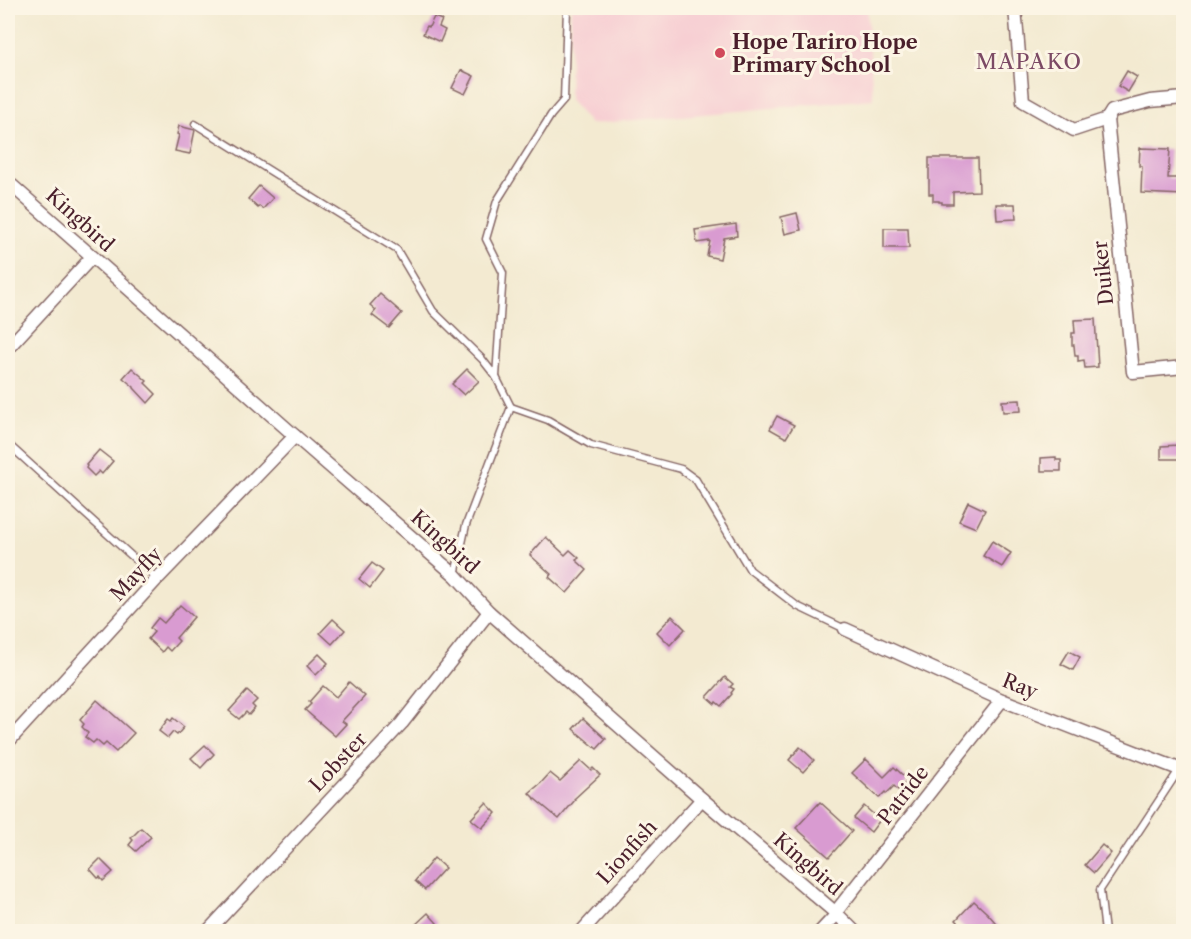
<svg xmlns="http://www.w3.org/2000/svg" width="1191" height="939" font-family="'Libre Caslon Text',serif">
<rect width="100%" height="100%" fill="#fcf5e5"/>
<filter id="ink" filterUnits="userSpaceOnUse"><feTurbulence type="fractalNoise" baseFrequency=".0167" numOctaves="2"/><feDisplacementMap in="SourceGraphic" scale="12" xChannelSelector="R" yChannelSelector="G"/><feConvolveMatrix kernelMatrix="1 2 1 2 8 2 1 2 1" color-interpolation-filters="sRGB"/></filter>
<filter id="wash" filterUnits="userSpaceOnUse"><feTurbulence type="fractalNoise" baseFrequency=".008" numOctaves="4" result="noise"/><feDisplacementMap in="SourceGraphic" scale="24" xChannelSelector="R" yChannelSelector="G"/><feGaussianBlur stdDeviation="1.35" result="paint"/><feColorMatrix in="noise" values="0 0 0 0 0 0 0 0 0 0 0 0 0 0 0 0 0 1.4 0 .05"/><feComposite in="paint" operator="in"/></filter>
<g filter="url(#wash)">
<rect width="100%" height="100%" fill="#f3ead1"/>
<path fill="#f7cfd3" d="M571 8H867L873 99 590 124 569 100Z"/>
<g id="blocks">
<g fill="#d99bd1">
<path d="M434 17 442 20 439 27 445 30 440 42 423 34 427 26 429 27Z"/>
<path d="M461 70 474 76 465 94 452 88Z"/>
<path d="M1127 71 1137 77 1128 92 1118 86Z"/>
<path d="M179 126 195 130 190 154 175 151 179 135 177 134Z"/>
<path d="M1140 148 1170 149 1168 178H1184V195L1141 193 1142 166H1139Z"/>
<path d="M929 158H978L979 191 953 192V204H942V202H939V201H933V194H929Z"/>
<path d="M259 186 273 198 263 209 259 206 258 208 248 199Z"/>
<path d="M996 204H1015L1016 219 997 220Z"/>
<path d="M797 213 801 230 785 234 781 217Z"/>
<path d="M736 224 737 236 724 238 720 259 707 256 710 241 697 243 695 230Z"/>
<path d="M884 228H908L909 248H884Z"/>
<path d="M380 294 402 313 389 328 372 315 376 310 370 305Z"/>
<path d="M1095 319 1098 367 1085 368 1084 360 1078 361V356H1075L1074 345H1072V333H1075L1074 320Z"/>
<path d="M132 368 147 381 145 383 156 394 148 403 134 388V387L123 378Z"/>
<path d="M467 369 479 381 464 395 452 384Z"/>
<path d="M1020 400 1021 411 1003 412 1002 401Z"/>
<path d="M777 416 794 425 786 438 770 429Z"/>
<path d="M1180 445 1181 459H1161V446Z"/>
<path d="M99 450 113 461 102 474 99 471 94 476 86 468 87 466 86 465Z"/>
<path d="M1056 457V460H1061V471H1041V458Z"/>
<path d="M968 502 985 510 976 528 959 521Z"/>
<path d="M546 537 565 555 570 550 579 558 576 560 587 570 567 593 549 577 551 574 530 555Z"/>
<path d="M992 541 1011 553 1002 567 983 556Z"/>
<path d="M372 563 383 571 370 588 359 579Z"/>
<path d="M180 605 194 617 176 638 179 641 170 651 166 647 162 652 148 639 154 632 150 628 158 618 164 623Z"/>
<path d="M672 616 685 629 670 645 657 632Z"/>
<path d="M333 619 345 630 332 644 320 633Z"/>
<path d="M1069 651 1080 657 1073 670 1061 664Z"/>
<path d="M319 654 328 663 316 675 307 666Z"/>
<path d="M725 677 733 684 730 687 734 689 731 693 732 694 721 706 716 702 715 704 707 697Z"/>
<path d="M349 682 365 696 342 721 346 724 335 736 305 710 311 704 309 702 323 686 336 697Z"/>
<path d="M247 691 257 700 252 705 255 708 249 715 246 712 239 719 229 711Z"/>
<path d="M97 700 134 733 116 752 106 743 103 746 96 740 93 743 85 737 88 733 82 727 84 724 80 720Z"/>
<path d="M173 718 184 727 177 735 173 732 168 738 159 731 168 719 171 721Z"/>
<path d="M583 718 606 739 597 749 573 729Z"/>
<path d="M205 745 214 754 201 768 191 758Z"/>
<path d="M800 747 814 760 803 772 789 760Z"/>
<path d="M866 759 884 777 894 767 908 780 898 790 894 786 886 794 885 792 879 798 852 773Z"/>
<path d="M581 761 591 770 593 768 600 775 574 799 575 800 559 819 535 799 529 793 541 783 550 773 560 781Z"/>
<path d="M820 802 852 831 829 857 796 828Z"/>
<path d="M486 803 496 813 482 828 471 819Z"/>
<path d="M864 806 880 820 871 832 854 818Z"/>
<path d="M141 828 151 837 136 851 129 845 133 840 131 838Z"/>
<path d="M1102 845 1111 853 1094 873 1085 865Z"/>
<path d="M434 858 445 868 425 890 415 881Z"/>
<path d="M100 859 113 872 103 881 100 877 98 878 90 869Z"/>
<path d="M974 901 987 913 1004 932H969L956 920Z"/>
<path d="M428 913 437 923 429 932H419L414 926Z"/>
</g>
</g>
</g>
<g filter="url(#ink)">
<use href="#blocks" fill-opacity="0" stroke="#856665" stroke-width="1.5"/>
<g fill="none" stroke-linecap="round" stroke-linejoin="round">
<defs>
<g id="service">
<path d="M195 124 397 250 433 311 482 359 496 377"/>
<path d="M511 407 548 420 591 445 681 469 696 480 750 570 797 606 845 629"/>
<path d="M8 444 157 579"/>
<path d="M455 575 466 525 511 407 496 377 503 273 486 239 497 201 551 115 564 100 567 8"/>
<path d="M1105 932 1100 890 1179 770"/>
</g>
<g id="minor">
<path d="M1015 8 1023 101 1074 130 1107 119"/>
<path d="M1107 119 1133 372 1184 367"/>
<path d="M1107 119 1112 111 1150 101 1184 98"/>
<path d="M8 182 295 436 455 575 489 612 702 799 837 914 855 932"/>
<path d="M8 348 92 257"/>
<path d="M845 629 1002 700 1184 771"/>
<path d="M8 742 157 579 295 436"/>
<path d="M835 913 1002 700"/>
<path d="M207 932 402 723 489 612"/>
<path d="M581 932 702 799"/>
<path d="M820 932 837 914"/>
</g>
</defs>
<use href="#service" stroke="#856665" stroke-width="9"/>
<use href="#minor" stroke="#856665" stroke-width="15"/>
<use href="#service" stroke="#fff" stroke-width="6"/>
<use href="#minor" stroke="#fff" stroke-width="12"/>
</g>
</g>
<circle fill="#d1495b" stroke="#fcf5e5" stroke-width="2" cx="720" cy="53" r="6"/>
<g text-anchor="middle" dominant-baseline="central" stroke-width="6" stroke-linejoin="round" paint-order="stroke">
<g font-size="20" font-weight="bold" fill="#4a1f2b" stroke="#fcf5e5" text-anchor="start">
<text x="732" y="42">Hope Tariro Hope<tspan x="732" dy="23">Primary School</tspan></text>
</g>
<g font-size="20" fill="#4a1f2b" stroke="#fcf5e5">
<text transform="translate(80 220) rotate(42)">Kingbird</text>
<text transform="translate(1103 273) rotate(-96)">Duiker</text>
<text transform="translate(445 542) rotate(42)">Kingbird</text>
<text transform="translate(136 574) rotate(-47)">Mayfly</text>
<text transform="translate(1020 686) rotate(22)">Ray</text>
<text transform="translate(338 762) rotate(-47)">Lobster</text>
<text transform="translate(903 795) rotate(-52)">Patride</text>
<text transform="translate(627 852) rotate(-48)">Lionfish</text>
<text transform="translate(808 864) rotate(41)">Kingbird</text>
</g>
<g font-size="21" letter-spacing="1.5" fill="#7c4a65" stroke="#fcf5e5">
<text x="1029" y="61">MAPAKO</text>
</g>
</g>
<rect width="1191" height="939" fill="none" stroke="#fcf5e5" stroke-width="30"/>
</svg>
